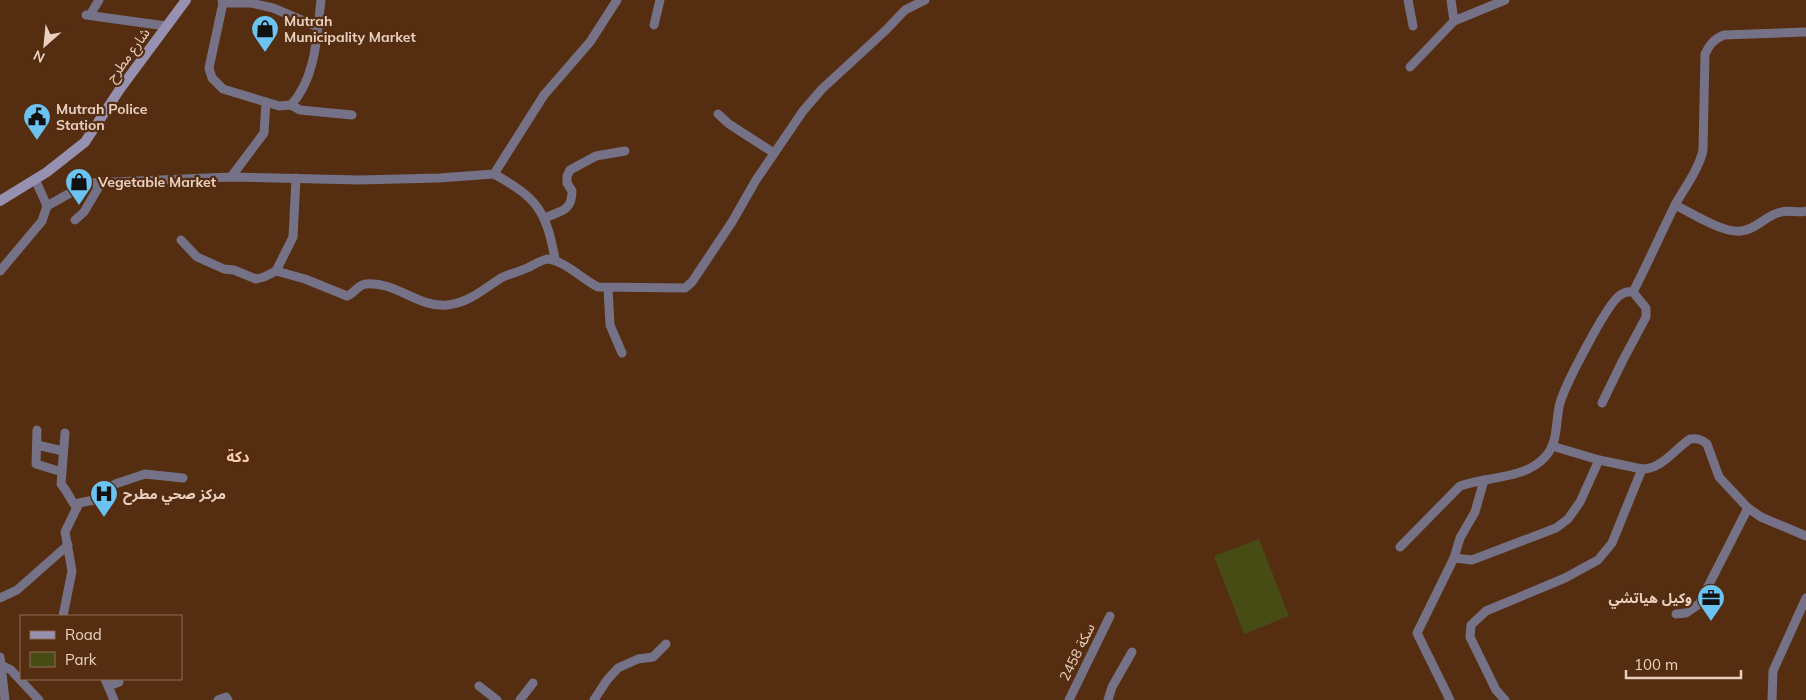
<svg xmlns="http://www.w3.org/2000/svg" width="1806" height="700" font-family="Mulish,'Noto Sans Arabic',sans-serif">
<rect width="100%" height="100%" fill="#552d11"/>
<path fill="#474b14" d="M1259 539 1289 616 1244 634 1214 556Z"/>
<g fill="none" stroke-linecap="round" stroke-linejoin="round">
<g stroke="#757186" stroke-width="9">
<path d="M222 0 223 3 209 68 212 78 223 89 279 106 291 105C316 78 317 35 321 0"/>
<path d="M1408 0 1413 26"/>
<path d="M1451 0 1454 21"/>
<path d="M223 3H251L273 8 318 27"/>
<path d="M86 15 166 26"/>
<path d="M90 15 99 0"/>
<path d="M654 25 660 0"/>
<path d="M1410 67 1454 21 1505 0"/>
<path d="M291 105 300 110 352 115"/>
<path d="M718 114 729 124 774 153"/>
<path d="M494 174C537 198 546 210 555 259"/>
<path d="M231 177 264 133 266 102"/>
<path d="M35 179 47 206 88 183 231 177 359 180 439 178 494 174 544 95 590 42 617 0"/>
<path d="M1675 205C1692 213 1722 233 1741 231 1754 230 1764 218 1775 214 1788 208 1795 214 1806 211"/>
<path d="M544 218C561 211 572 211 572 191L567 183V176L570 170 596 156 625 151"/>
<path d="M75 220 84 212 101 183"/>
<path d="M181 240 197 257 224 269 234 270 256 279 264 277 276 271 305 279 347 296C355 293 357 285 366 284 396 281 418 308 447 305 468 303 484 289 501 278 509 274 518 272 527 268 534 265 539 261 547 259 564 260 582 279 598 287L685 288 692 282 732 222 756 180 803 111 822 89 886 30 905 10 925 0"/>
<path d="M0 271 42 221 47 206"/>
<path d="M276 271 293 237 296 178"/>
<path d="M608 288 610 325 622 353"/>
<path d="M1602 403 1623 360 1646 317V308L1633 292"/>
<path d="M37 430 36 464 62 472"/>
<path d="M65 433 61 484C69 493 70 500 77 508"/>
<path d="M37 445 63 451"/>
<path d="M1552 446 1599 460 1642 469C1662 469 1675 449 1690 439 1697 438 1701 439 1707 444L1719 477 1748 508 1761 517 1806 536"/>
<path d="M1400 547 1460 486C1487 476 1524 480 1545 457 1559 442 1555 421 1560 403 1565 385 1606 306 1619 296 1624 292 1628 291 1633 292 1648 263 1661 233 1675 205 1685 187 1699 169 1703 150L1705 54C1710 44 1714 39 1724 35L1806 32"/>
<path d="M1454 558 1472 560 1556 528 1568 519 1580 502 1599 460"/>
<path d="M0 598 17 590 68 545"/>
<path d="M1676 614 1686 613 1699 604 1748 508"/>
<path d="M63 616 72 571 65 532 79 503 94 500 115 484 145 474 183 478"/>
<path d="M0 657 5 700"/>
<path d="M1 665 11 670 39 700"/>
<path d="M105 679 114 700"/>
<path d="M108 683 114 684 119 682"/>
<path d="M479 686 497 700"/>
<path d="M218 700 226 697 228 700"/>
<path d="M520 700 533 683"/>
<path d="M594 700 607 680 618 668 638 659 653 657 666 644"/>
<path d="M1069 700 1110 616"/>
<path d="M1108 700 1112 687 1132 652"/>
<path d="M1450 700 1417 633 1454 558 1460 538 1475 512 1484 480"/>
<path d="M1505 700 1496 690 1470 637 1471 625 1486 611 1565 578 1598 560 1612 543 1642 469"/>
<path d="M1772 700 1773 671 1806 598"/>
</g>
<path stroke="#9690b1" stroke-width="10" d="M0 201 47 172 85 142 120 89 186 0"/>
</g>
<defs>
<symbol id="shop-pin" viewBox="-11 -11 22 30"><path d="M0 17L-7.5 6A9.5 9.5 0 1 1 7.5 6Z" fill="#6bc3f2" stroke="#552d11"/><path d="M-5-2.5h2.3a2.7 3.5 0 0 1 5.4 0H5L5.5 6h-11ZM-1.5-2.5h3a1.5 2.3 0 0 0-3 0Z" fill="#111"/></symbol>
<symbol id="civic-pin" viewBox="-11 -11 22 30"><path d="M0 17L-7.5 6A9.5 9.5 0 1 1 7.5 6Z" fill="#6bc3f2" stroke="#552d11"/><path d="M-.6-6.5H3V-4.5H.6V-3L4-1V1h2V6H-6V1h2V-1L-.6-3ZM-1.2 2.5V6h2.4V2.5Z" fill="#111"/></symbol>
<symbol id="hospital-pin" viewBox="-11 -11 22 30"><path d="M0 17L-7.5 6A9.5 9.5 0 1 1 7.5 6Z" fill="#6bc3f2" stroke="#552d11"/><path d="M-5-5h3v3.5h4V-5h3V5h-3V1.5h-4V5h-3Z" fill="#111"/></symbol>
<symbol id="office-pin" viewBox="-11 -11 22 30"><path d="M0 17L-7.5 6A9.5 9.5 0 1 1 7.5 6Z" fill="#6bc3f2" stroke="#552d11"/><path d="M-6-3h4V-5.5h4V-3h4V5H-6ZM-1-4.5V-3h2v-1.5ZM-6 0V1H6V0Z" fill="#111"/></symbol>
</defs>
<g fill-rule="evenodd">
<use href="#shop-pin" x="249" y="13" width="32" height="43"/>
<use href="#civic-pin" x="21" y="101" width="32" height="43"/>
<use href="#shop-pin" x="63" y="166" width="32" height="43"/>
<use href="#hospital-pin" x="88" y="478" width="32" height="43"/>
<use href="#office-pin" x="1695" y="582" width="32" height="43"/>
</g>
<g text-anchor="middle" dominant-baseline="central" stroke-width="4.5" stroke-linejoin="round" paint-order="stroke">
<g font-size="14" font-weight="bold" fill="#e9d0c0" stroke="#552d11" text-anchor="start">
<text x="284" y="21">Mutrah<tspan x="284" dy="16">Municipality Market</tspan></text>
<text x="56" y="109">Mutrah Police<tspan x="56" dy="16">Station</tspan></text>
<text x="98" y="182">Vegetable Market</text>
<text x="123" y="494">مركز صحي مطرح</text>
<text x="1692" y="598" text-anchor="end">وكيل هياتشي</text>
</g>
<g font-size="14" fill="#e9d0c0" stroke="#552d11">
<text transform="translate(128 55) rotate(-54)">شارع مطرح</text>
<text transform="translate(1077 652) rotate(-64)">سكة 2458</text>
</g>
<g font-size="15" font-weight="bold" fill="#fdcbac" stroke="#552d11">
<text x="238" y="456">دكة</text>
</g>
</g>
<rect x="20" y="615" width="162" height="65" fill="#552d11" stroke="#906e57"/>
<rect x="30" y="631" width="25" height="8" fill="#9690b1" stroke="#906e57"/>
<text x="65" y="640" font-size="15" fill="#e9d0c0">Road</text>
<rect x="30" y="652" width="25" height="15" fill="#474b14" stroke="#906e57"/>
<text x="65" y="665" font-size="15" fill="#e9d0c0">Park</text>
<g transform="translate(45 45) rotate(207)" stroke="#552d11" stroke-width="4" paint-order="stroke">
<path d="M0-4L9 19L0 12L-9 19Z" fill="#e9d0c0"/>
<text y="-8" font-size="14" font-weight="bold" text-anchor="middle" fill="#e9d0c0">N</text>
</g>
<path d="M1626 670v8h115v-8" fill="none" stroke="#e9d0c0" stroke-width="2.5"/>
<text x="1634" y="670" font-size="15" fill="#e9d0c0" stroke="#552d11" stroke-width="4" paint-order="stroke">100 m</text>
</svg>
